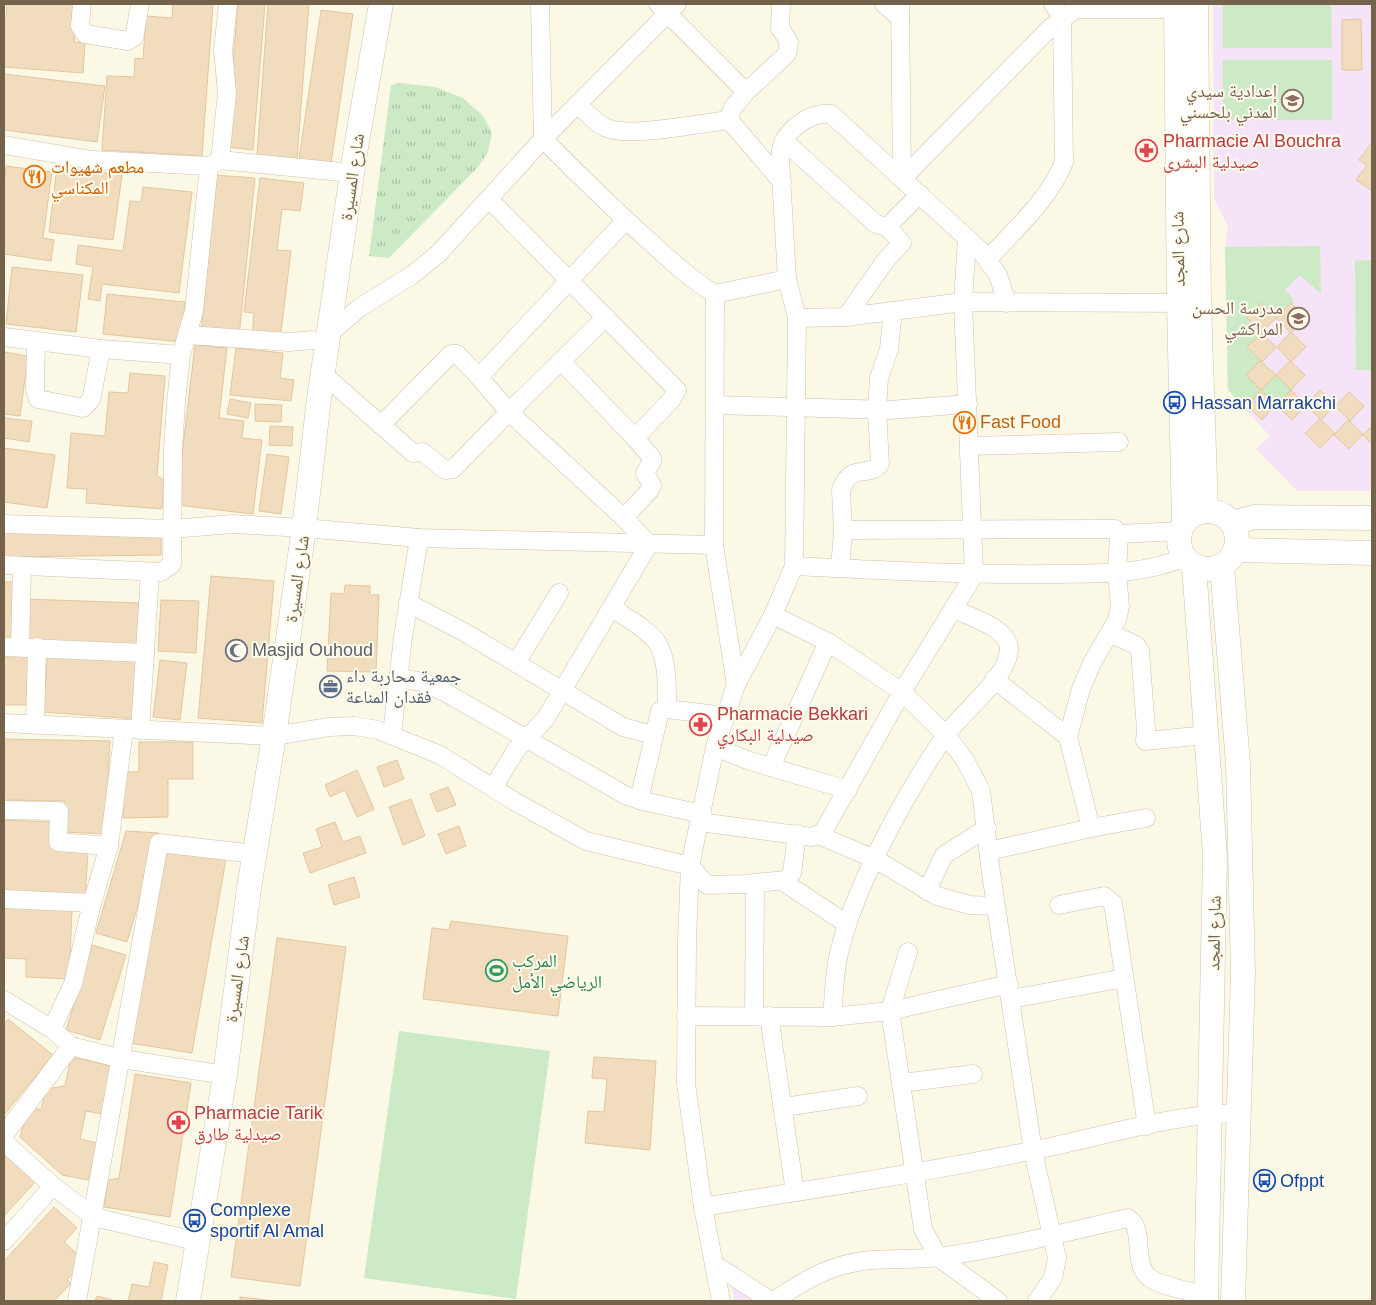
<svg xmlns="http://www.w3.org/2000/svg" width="1376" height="1305" font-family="Helvetica,'Noto Naskh Arabic',sans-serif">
<defs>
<pattern id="park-tufts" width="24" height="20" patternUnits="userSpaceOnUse" patternTransform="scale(1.25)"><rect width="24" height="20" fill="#cceac5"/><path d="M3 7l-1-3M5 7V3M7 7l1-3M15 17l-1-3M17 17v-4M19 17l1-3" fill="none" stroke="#aac1a2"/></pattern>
</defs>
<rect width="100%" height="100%" fill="#fcf8e6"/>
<g fill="#f5e3f8">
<path d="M1213 4H1372V491H1297L1256 449 1270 436 1228 390 1225 247 1228 227 1214 199Z"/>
<path d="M731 1281 761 1301H735Z"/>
</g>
<g fill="#cceac5">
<path d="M1223 4H1331L1332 48H1223Z"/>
<rect x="1223" y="60" width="109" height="60"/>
<path d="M1320 246 1321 294 1300 275 1285 290 1294 300 1276 318 1261 303 1247 318 1261 333 1247 347 1260 361 1246 375 1261 390 1276 375 1291 390 1277 405 1261 390 1244 407 1228 390 1225 247Z"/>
<path d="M1372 260V370H1356L1355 261Z"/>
<path d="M399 1031 550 1051 516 1299 364 1278Z"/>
</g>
<path fill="url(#park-tufts)" d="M400 83 435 87 463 98 483 116 492 133 488 152 478 167 389 258 369 256 391 85Z"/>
<g fill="#f1dcbe" stroke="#e3c79f">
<path d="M7 4H78L74 42 85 43 83 73 4 67V16L6 17Z"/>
<path d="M173 4H213L202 156 102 150 107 76 134 77 135 58 143 59 146 16 172 18Z"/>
<path d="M238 4H265L253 150 226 147Z"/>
<path d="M268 4H309L297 158 257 155Z"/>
<path d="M321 10 353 14 331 163 299 159Z"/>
<path d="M1361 19 1362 70H1342V20Z"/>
<path d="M4 74 105 86 97 142 4 130Z"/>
<path d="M1372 142V188L1371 190 1356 180 1367 165 1359 160Z"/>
<path d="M6 166 52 172 43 238 54 240 51 261 4 254V185Z"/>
<path d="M57 167 122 175 113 240 49 232Z"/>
<path d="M216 175 255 178 239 337 201 334Z"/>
<path d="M260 178 304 183 300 211 282 209 277 250 291 251 280 340 252 337 254 313 244 312Z"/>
<path d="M143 187 192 192 179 293 102 284 100 301 88 299 93 267 76 264 78 245 123 251 130 201 141 202Z"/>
<path d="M12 267 83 275 76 332 6 324Z"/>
<path d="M107 294 185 302 181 342 103 334Z"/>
<path d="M1261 303 1276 318 1262 332 1247 318Z"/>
<path d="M1291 303 1306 318 1291 333 1276 318Z"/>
<path d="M1291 332 1306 347 1291 362 1277 347Z"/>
<path d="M1261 333 1276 347 1262 362 1247 347Z"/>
<path d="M195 345 227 348 219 418 244 421 242 438 262 440 253 514 176 505Z"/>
<path d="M236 348 283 353 280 378 294 380 291 401 230 395Z"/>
<path d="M4 352 28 356 20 416 4 414Z"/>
<path d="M1260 361 1276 375 1261 390 1246 375Z"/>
<path d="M1290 361 1305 375 1291 390 1276 375Z"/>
<path d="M130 373 165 376 157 476 164 480 162 509 86 503 87 489 67 488 71 433 105 436 109 392 128 393Z"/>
<path d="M1261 390 1276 405 1262 420 1247 405Z"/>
<path d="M1291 390 1306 405 1292 420 1277 405Z"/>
<path d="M1320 390 1335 405 1321 420 1306 405Z"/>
<path d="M1349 392 1364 406 1350 421 1335 406Z"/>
<path d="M230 399 251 403 248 418 227 414Z"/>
<path d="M255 404 282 405 281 422 255 421Z"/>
<path d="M4 418 32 421 29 442 4 438Z"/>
<path d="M1320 419 1335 433 1320 448 1305 433Z"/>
<path d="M1348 420 1363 434 1349 449 1334 435Z"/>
<path d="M270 426 293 427 292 446 269 445Z"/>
<path d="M1372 426V444L1363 435Z"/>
<path d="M4 448 55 455 47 508 4 502Z"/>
<path d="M267 454 289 457 281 514 259 511Z"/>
<path d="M161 530V555L4 557V532Z"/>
<path d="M211 576 274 581 262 723 198 718Z"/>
<path d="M4 582H16L15 644 4 643Z"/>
<path d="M345 585 370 586V595H379L376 672 327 671 331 593 344 594Z"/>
<path d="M25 599 139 603 137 645 24 641Z"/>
<path d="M161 600 199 601 196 653 158 651Z"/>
<path d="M48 652 141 659 136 719 43 712Z"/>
<path d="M4 654 34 655 33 705H4Z"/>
<path d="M160 660 187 663 180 720 153 717Z"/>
<path d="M4 739 110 741 105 834 65 832V801L4 800Z"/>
<path d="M139 742H193V779H168V817L123 818V772H139Z"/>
<path d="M397 760 404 779 384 787 377 767Z"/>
<path d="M357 770 374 809 357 817 345 790 330 797 325 785Z"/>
<path d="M448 787 456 805 437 812 430 794Z"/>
<path d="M411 799 425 836 403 845 389 807Z"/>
<path d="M4 820 55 822 53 850 88 851 85 900 4 896Z"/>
<path d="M335 822 343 842 360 836 366 853 310 873 303 853 322 847 316 829Z"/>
<path d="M459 826 466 846 446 854 438 834Z"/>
<path d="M126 831 159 833 127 942 96 933Z"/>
<path d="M164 848 226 859 192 1053 130 1043Z"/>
<path d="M354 877 360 897 334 905 328 885Z"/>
<path d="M4 908 72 910 69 979 26 977V959L4 958Z"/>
<path d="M451 921 568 936 558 1016 423 999 432 928 449 930Z"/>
<path d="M277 938 346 947 300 1286 231 1277Z"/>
<path d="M92 945 126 955 100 1040 66 1030Z"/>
<path d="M8 1019 53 1055 4 1115V1024Z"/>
<path d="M71 1057 116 1067 106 1115 86 1111 80 1139 97 1143 89 1180 62 1175 20 1137 28 1106 41 1110 46 1089 65 1086Z"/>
<path d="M594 1057 656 1061 650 1150 585 1143 588 1111 604 1112 607 1079 592 1078Z"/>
<path d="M135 1074 191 1083 170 1217 104 1207 108 1180 119 1178Z"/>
<path d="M4 1150 36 1181 4 1216Z"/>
<path d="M54 1207 77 1228 64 1242 85 1261 67 1280 71 1283 54 1301H4V1261Z"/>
<path d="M154 1262 168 1265 161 1301H128L132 1284 149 1287Z"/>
<path d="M97 1296 116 1301H95Z"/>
<path d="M240 1297 275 1301H240Z"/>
</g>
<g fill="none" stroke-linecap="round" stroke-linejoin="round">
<defs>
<g id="street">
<path d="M82 4 80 26 85 34 128 41 134 37 135 33 140 4"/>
<path d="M658 4 746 92 732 109 729 120 782 182"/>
<path d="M677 4 543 139C577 173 611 207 647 239 669 259 690 279 715 294L787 279"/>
<path d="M884 4 900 18"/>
<path d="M900 4 902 179"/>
<path d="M746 92 787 54 789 42 780 28 781 4"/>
<path d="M578 104C586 112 596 124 607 128 629 138 702 123 729 120"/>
<path d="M784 141 876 224 887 227 920 194"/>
<path d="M4 145 92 160 209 166"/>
<path d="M220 160 352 173"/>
<path d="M902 179 1050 28 1076 9H1176"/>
<path d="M489 199 677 390 672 399 635 438 652 458V461L645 473 652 485 649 491 624 518 649 544 546 718 516 750 493 788"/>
<path d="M988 259C1015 229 1049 200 1064 162L1062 18 1053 4"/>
<path d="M715 294 714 545 736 685"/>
<path d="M1007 303 998 275 980 250 831 114C812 112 795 124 784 140 781 145 781 154 780 159L787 279 797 318 846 317 963 302 1191 303"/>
<path d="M606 317 561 361 635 438"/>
<path d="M846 317 885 261 902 243 887 227"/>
<path d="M329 334 359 308 412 275 438 254 543 139 540 4"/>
<path d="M188 335 289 342 313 340"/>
<path d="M4 337 101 349 181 355"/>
<path d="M36 342 35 390 38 399 83 408 91 400 101 349"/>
<path d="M561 361 509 412 479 377 626 220"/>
<path d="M323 374 413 453 423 452 445 470 453 469 509 412 624 518"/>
<path d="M715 405 889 410 968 404"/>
<path d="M381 425 451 354H457L479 377"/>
<path d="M969 446 1119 442"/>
<path d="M4 524 172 529 232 524 304 528 419 538 714 545"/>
<path d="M843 532 841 490C852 461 867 479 880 464L877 410 879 378 889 349 893 311"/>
<path d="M1119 534 1180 531"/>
<path d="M4 565 161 572 172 564 173 450 176 403 181 355 194 311 209 166 220 160 227 93 223 50 228 4"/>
<path d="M794 566C879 570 964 575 1050 574 1096 573 1141 576 1185 557"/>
<path d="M840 568 843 532 847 530 1115 529 1119 534 1117 573 1120 606 1117 620 1092 663 1081 689 1068 737"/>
<path d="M408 603 464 632 623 727 653 735"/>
<path d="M612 608C625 617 650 630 658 644 668 661 667 690 667 709"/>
<path d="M773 615 828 642 902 692 946 735 965 760 981 791 991 873 1033 1151 1057 1258 1053 1278 1037 1301"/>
<path d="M1111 634 1136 645 1140 651 1146 729 1145 741 1207 735"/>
<path d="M4 647 145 653 150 572"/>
<path d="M20 647 22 566"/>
<path d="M516 663 559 593"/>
<path d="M398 678 423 682 448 694 625 795 643 801 702 814"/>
<path d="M994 679 1068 737 1091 828"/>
<path d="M4 723 274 736 329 727 354 726 378 730 440 755 514 801 586 841 690 866 707 885 745 884 786 880 792 873 797 834"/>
<path d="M35 725 37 647"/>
<path d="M140 730 145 653"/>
<path d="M392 734 403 637 419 538"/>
<path d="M715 747 750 761 848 790"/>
<path d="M771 767 828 642"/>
<path d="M639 800 660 711 667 709 725 716"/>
<path d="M4 810 59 811 58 842 109 846"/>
<path d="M700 822 812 837 823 832 902 692 974 575 963 302 967 238"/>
<path d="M818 835 875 859 937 896 970 905 996 906"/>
<path d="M989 851 1091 828 1146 818"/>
<path d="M782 881 847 924"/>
<path d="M927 891 944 855 987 828"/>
<path d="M4 899 92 903"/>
<path d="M1059 905 1104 896 1113 903 1147 1126"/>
<path d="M908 952 890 1011 923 1229 938 1257 998 1301"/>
<path d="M1011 999 1124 978"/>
<path d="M4 1000 52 1029 71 1046 122 1059 225 1075"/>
<path d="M686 1016 832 1017 890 1011 1009 984"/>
<path d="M754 1016 755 884"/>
<path d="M769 1016 795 1192"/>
<path d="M832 1017C834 996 834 974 839 953 855 885 905 795 945 736 961 713 1009 677 1009 649 1009 628 970 617 954 609"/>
<path d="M52 1029 73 984 92 903 109 846 124 729"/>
<path d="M902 1083 973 1074"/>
<path d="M784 1107 858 1096"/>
<path d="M4 1135 71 1046"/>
<path d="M4 1142 53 1186 94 1217 199 1242"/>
<path d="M703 1207C813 1189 925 1173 1035 1150 1102 1137 1170 1114 1239 1113"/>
<path d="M4 1241 53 1186"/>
<path d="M714 1264 771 1301"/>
<path d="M77 1301 159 843 255 854"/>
<path d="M721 1301 703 1207 686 1083 687 940 690 866 715 747 736 685 773 615 794 566 797 318"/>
<path d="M774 1301C806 1279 831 1264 871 1260 893 1258 916 1260 939 1257 1003 1248 1066 1232 1128 1218 1146 1228 1131 1265 1150 1278 1163 1287 1191 1291 1206 1296"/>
</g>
<g id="secondary">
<path d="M1176 4 1179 303 1184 523"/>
<path d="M1196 4 1199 303 1206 511"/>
<circle cx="1208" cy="540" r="29"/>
<path d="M1232 523 1254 517 1372 518"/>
<path d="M1235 550 1372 553"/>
<path d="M1194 566 1215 856 1206 1301"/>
<path d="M1222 566 1238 764 1243 973 1233 1301"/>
<path d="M188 1301 225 1075 249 888 274 736 304 528 319 399 355 153 381 4"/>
</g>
</defs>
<use href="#street" stroke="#cec1ad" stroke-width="19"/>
<use href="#secondary" stroke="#d0c3aa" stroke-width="25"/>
<use href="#street" stroke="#fff" stroke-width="18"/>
<use href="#secondary" stroke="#fff" stroke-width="24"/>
</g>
<defs>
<symbol id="school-ring" viewBox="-11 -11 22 22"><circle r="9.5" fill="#fffbec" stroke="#8d6e63" stroke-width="1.5"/><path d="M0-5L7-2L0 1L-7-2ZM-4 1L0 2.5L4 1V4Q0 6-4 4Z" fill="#8d6e63"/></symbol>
<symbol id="pharmacy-ring" viewBox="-11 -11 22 22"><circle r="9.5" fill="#fffbec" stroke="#e0444e" stroke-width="1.5"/><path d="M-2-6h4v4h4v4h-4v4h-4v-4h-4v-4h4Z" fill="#e0444e"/></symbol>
<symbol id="restaurant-ring" viewBox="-11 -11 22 22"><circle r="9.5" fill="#fffbec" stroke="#e8710a" stroke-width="1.5"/><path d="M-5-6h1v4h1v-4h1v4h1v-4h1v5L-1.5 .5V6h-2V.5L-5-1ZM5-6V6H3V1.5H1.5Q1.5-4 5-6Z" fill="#e8710a"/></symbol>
<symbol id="bus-ring" viewBox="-11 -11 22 22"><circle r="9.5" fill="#fffbec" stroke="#1a4fb4" stroke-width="1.5"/><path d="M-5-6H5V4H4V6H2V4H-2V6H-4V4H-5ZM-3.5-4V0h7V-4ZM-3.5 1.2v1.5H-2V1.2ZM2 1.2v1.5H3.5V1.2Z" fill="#1a4fb4"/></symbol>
<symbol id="mosque-ring" viewBox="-11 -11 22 22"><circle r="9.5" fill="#fffbec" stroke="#6b7280" stroke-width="1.5"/><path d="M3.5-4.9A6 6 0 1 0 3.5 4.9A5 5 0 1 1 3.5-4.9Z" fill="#6b7280"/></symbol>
<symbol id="office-ring" viewBox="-11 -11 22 22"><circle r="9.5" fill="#fffbec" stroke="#5c6f8a" stroke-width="1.5"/><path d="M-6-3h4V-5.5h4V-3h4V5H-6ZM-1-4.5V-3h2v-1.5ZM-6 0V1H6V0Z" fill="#5c6f8a"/></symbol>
<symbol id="stadium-ring" viewBox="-11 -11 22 22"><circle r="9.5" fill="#fffbec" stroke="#2e9e5b" stroke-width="1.5"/><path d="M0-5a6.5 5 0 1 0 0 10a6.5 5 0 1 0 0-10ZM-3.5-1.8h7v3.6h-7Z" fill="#2e9e5b"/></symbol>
</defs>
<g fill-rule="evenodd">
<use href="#school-ring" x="1280" y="88" width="25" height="25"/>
<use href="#pharmacy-ring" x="1134" y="138" width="25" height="25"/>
<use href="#restaurant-ring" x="22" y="164" width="25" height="25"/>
<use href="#school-ring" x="1286" y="306" width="25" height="25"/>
<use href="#bus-ring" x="1162" y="390" width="25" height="25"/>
<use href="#restaurant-ring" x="952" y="410" width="25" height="25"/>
<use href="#mosque-ring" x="224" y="638" width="25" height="25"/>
<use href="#office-ring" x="318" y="674" width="25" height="25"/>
<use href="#pharmacy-ring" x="688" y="712" width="25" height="25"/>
<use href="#stadium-ring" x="484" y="958" width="25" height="25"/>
<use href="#pharmacy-ring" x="166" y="1110" width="25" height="25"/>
<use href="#bus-ring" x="1252" y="1168" width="25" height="25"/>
<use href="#bus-ring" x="182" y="1208" width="25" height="25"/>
</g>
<g text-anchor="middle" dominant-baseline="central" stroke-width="4" stroke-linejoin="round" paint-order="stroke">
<g font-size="18" fill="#785e54" stroke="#fffbec" text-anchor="end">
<text x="1277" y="91">إعدادية سيدي<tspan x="1277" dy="21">المدني بلحسني</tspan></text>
<text x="1283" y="308">مدرسة الحسن<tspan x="1283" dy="21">المراكشي</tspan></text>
</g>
<g font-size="18" fill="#be3a42" stroke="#fffbec" text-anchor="start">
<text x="1163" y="141">Pharmacie Al Bouchra<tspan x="1163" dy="21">صيدلية البشرى</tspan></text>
<text x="717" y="714">Pharmacie Bekkari<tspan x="717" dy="21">صيدلية البكاري</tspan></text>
<text x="194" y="1113">Pharmacie Tarik<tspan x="194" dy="21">صيدلية طارق</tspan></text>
</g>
<g font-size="18" fill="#c56008" stroke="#fffbec" text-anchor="start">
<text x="51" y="167">مطعم شهيوات<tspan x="51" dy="21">المكناسي</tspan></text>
<text x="980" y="422">Fast Food</text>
</g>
<g font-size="18" fill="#75624b" stroke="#fffbec">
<text transform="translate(352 177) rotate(-82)">شارع المسيرة</text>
<text transform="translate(1178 249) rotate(-91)">شارع المجد</text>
<text transform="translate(297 579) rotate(-82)">شارع المسيرة</text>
<text transform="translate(1214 933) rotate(-89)">شارع المجد</text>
<text transform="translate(237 979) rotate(-82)">شارع المسيرة</text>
</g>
<g font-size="18" fill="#164399" stroke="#fffbec" text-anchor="start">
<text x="1191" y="403">Hassan Marrakchi</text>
<text x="1280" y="1181">Ofppt</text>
<text x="210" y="1210">Complexe<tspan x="210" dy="21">sportif Al Amal</tspan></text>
</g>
<g font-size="18" fill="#5b616d" stroke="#fffbec" text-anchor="start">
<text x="252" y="650">Masjid Ouhoud</text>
</g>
<g font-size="18" fill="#4e5e75" stroke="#fffbec" text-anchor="start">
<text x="346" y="676">جمعية محاربة داء<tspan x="346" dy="21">فقدان المناعة</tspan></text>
</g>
<g font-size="18" fill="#27864d" stroke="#fffbec" text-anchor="start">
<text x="512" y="961">المركب<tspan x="512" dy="21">الرياضي الأمل</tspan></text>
</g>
</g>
<rect width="1376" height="1305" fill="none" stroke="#75624b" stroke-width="10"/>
</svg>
